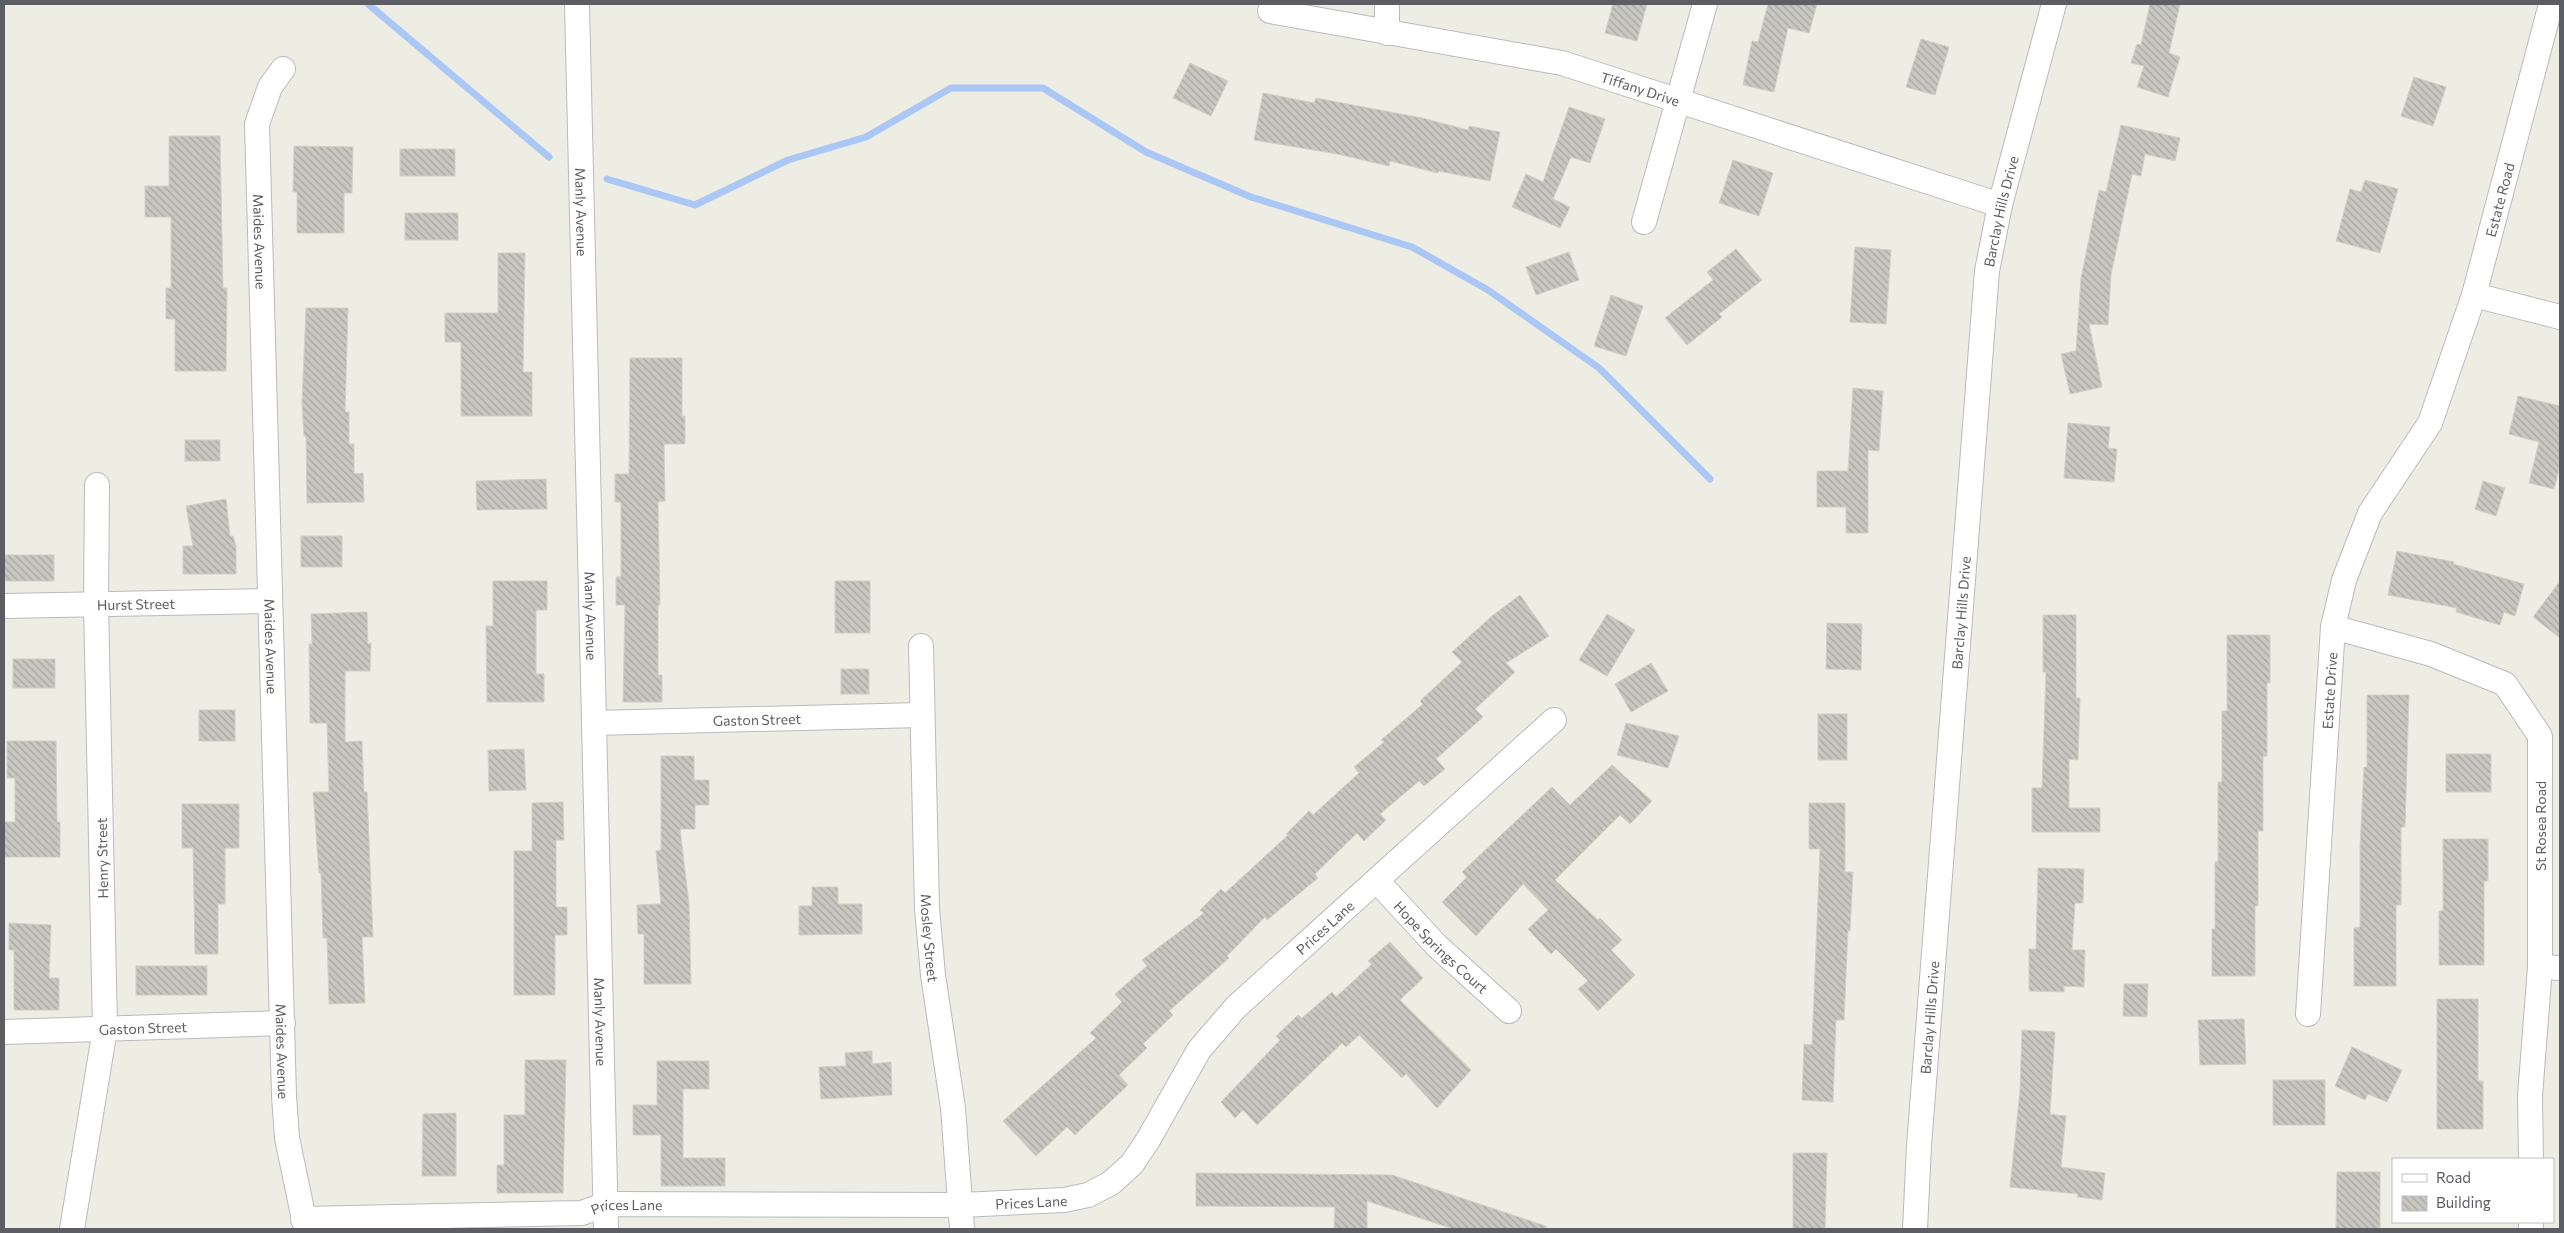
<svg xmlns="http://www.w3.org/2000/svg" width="2564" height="1233" font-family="Commissioner,sans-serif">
<defs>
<pattern id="building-back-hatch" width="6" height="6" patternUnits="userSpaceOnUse" patternTransform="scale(1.25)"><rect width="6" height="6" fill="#c9c7c1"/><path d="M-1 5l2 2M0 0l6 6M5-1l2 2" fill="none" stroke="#a6a5a0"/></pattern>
</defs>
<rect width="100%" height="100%" fill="#edede4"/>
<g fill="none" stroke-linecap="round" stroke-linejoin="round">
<g stroke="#abc7f6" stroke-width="7">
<path d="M368 4 549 157"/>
<path d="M607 179 695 205 788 160 866 137 951 88H1043L1146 152 1251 197 1412 247 1488 290 1599 368 1710 479"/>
</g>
</g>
<g fill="url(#building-back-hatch)" stroke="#d1d0c3">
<path d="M1613 4H1647L1637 41 1605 33Z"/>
<path d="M1768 4H1817L1809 33 1788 28 1774 92 1743 85 1752 41 1758 42Z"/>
<path d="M2150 4H2180L2169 53 2180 57 2168 97 2137 87 2144 66 2131 63 2137 44 2141 45Z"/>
<path d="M1921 39 1949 47 1935 95 1906 87Z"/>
<path d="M1190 63 1228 81 1211 116 1173 98Z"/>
<path d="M2414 77 2446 87 2433 126 2401 116Z"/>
<path d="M1263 93 1314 103 1316 98 1422 118 1468 130 1469 126 1500 132 1490 181 1438 171V173L1390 161 1389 166 1337 154 1254 140Z"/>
<path d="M1569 107 1605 119 1590 163 1571 157 1553 199 1570 207 1560 228 1512 207 1526 174 1543 182Z"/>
<path d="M2121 125 2180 138 2175 161 2145 154 2141 176 2132 174 2111 275 2108 325 2089 324 2102 387 2070 394 2061 354 2076 351 2081 278 2099 190 2106 192Z"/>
<path d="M169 136H220L223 288H227L226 371H175V319H166V288H171V217H145V186H169Z"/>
<path d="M294 146 353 147 352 193H344V233H297V192H293Z"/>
<rect x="400" y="149" width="55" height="27"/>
<path d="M1733 160 1773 173 1759 216 1719 203Z"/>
<path d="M2365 180 2398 189 2380 253 2336 241 2350 189 2361 192Z"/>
<rect x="405" y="213" width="53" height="27"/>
<path d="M1855 247 1891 250 1886 324 1850 322Z"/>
<path d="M1736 249 1762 280 1719 314 1722 317 1687 345 1665 318 1713 280 1707 272Z"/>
<path d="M1569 252 1579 280 1536 295 1526 267Z"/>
<path d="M498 253H525L523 372H532V416H461V342H445V313H498Z"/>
<path d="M1611 295 1643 306 1626 356 1594 346Z"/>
<path d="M306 308H348L345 412H349V444H354V474L363 473 364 502 307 503 306 436H304L302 403Z"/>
<path d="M630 358H682V416H685V444H664L665 501 658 502 660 605H658V675H662V702H623L625 605H616V577H621V502H615V474H629Z"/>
<path d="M1853 388 1883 391 1879 451 1868 450V533H1846V507H1817V471H1848Z"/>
<path d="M2518 396 2560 406V465L2554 489 2529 483 2539 442 2509 434Z"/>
<path d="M2068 423 2110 427 2108 448 2117 449 2114 482 2064 478Z"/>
<rect x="185" y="440" width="35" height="21"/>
<path d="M546 479 547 509 477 510 476 481Z"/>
<path d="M2483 481 2505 488 2496 516 2475 509Z"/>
<path d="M226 499 230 536H233L236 546V574H183V546H193L186 506Z"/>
<rect x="301" y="536" width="41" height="31"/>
<path d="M2397 551 2454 562 2453 564 2524 584 2515 616 2504 612 2500 625 2456 612 2457 608 2388 595Z"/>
<rect x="4" y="555" width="50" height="26"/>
<path d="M493 581H547V610H536V674H544V702H487L486 626H493Z"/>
<rect x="835" y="581" width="35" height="52"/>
<path d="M2560 581V638L2533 617Z"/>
<path d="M1520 595 1549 636 1506 663 1515 672 1475 709 1483 717 1436 759 1445 769 1424 786 1419 781 1380 814 1386 820 1364 841 1357 833 1315 874 1318 878 1267 920 1265 917 1227 956 1229 958 1169 1011 1173 1015 1143 1044 1147 1048 1119 1075 1128 1085 1075 1135 1067 1127 1036 1156 1003 1121 1096 1038 1090 1033 1122 1002 1115 994 1147 966 1142 960 1204 913 1200 910 1221 889 1225 893 1288 835 1286 834 1309 811 1313 815 1359 773 1354 767 1384 742 1381 740 1423 704 1420 701 1462 662 1452 652 1492 616Z"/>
<path d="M367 612 368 644 371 643 370 671H345V742L362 741 364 792H367L373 937H362L365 1003 329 1004 327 938H323L321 873H319L313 792H329L327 723H310L309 644H312L311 614Z"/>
<path d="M1607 614 1635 630 1607 676 1579 660Z"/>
<path d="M2043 615H2076V698H2080L2078 760 2069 759V808H2100V832H2032V788H2042L2046 672H2043Z"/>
<path d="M1827 623 1862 624 1861 670 1826 669Z"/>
<path d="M2227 635H2270V683H2267V756H2263V831H2258V906H2255V976H2212V929H2215V862H2218V782H2222V711H2227Z"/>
<rect x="13" y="659" width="42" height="29"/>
<path d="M1651 663 1668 691 1631 712 1615 684Z"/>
<rect x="841" y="669" width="28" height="25"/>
<path d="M2367 695H2409L2405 827H2401V905H2396V986H2354V928L2360 927V847L2364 767H2367Z"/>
<rect x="199" y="710" width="36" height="31"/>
<rect x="1818" y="714" width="29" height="46"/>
<path d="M1626 723 1679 736 1668 768 1617 755Z"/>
<path d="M7 741H56L57 822H60V857H4V822H15V778H7Z"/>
<path d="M524 749 526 790 489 791 488 750Z"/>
<rect x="2446" y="754" width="45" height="38"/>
<path d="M661 756H694V780H709V805H695V829H680L689 904 691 984H644V934H638L637 905 661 904 656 851 661 850Z"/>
<path d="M1612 765 1652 801 1630 824 1620 815 1555 880 1598 920 1600 918 1622 940 1611 950 1635 975 1598 1011 1578 989 1588 981 1556 949 1551 954 1528 929 1548 910 1523 884 1476 936 1442 902 1467 877 1462 872 1552 787 1570 805Z"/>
<path d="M563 802 564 840H556V907H567V935H555V995H514V851H532V803Z"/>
<path d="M1809 803H1845V872H1853L1850 931 1848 930 1844 1020H1836L1833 1102 1802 1100 1804 1044 1812 1045 1820 849H1809Z"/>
<path d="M182 804H239V848H225V904H218V954H195L193 848H182Z"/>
<path d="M2443 839H2488V881H2484V965H2439V911H2443Z"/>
<path d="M2038 868 2084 869 2083 903H2075L2072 950H2085L2084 987 2064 986V992L2029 991V949H2036Z"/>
<path d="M812 887H838V904H862V934L799 935V906H812Z"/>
<path d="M9 923 51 925 49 978H59V1010H14V950H9Z"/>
<path d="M1390 942 1423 978 1400 1000 1471 1070 1437 1108 1406 1074 1402 1078 1359 1035 1346 1047 1342 1043 1257 1125 1243 1110 1235 1118 1221 1102 1280 1040 1276 1036 1298 1015 1302 1018 1332 992 1336 997 1372 964 1368 961Z"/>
<rect x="136" y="966" width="71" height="29"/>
<path d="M2124 984H2148L2147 1017 2123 1016Z"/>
<path d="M2437 999H2478V1081H2483V1129H2437Z"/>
<path d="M2244 1019 2246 1064 2200 1065 2198 1020Z"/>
<path d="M2022 1030 2055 1032 2050 1114 2066 1116 2061 1167 2105 1173 2102 1200 2077 1197 2078 1194 2010 1187 2020 1090Z"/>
<path d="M2352 1047 2402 1070 2387 1102 2368 1094 2365 1100 2335 1086Z"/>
<path d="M872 1051V1064L891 1062 892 1095 821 1099 819 1067 846 1066 845 1053Z"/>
<path d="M525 1060H566L563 1193H497V1165H504V1115H525Z"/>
<path d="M657 1061H709V1089H683V1158H725V1186H661V1135H633V1105H657Z"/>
<rect x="2273" y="1080" width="52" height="45"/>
<path d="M456 1113V1176H422L423 1114Z"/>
<path d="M1793 1153H1827L1825 1229H1793Z"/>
<path d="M2337 1172H2380V1229H2336Z"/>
<path d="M1196 1173 1392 1175 1546 1226V1229H1454L1367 1201V1229H1334L1335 1207 1196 1206Z"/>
</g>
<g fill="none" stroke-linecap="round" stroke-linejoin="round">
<defs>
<g id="street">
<path id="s1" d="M577 4 606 1229"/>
<path id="s2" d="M1270 11 1562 63 2000 205"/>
<path d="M1387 33V4"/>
<path id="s3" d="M283 69 270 87 257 124 284 1096 287 1138 306 1229"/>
<path d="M1644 222 1705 4"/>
<path d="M2474 295 2560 317"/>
<path id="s4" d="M4 606 270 601"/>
<path d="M2333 627 2431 654 2505 684 2540 736V967L2530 1096 2531 1159"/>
<path id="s5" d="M921 646 927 909 933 975 953 1108 962 1229"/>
<path id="s6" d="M595 723 921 715"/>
<path id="s7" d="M1377 881 1437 946 1509 1011"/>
<path d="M2540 967 2560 968"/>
<path id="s8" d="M2308 1014 2333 627 2344 580 2370 513 2430 423 2474 295 2551 4"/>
<path id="s9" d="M4 1032 283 1023"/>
<path id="s10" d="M303 1219 582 1213 606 1204 962 1205 1064 1200 1088 1195 1111 1183 1132 1164 1148 1140 1199 1050 1236 1007 1554 720"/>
<path d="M2531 1222V1229"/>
<path d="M72 1229 105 1029 96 604 97 485"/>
<path id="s11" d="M1915 1229 1919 1146 1987 271 2000 205 2054 4"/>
</g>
</defs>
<use href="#street" stroke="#b9babf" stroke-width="26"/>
<use href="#street" stroke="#fff" stroke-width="24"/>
</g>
<g text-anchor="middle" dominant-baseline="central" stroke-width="4.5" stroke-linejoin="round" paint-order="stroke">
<g font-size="14" fill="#5c5e63" stroke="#fff">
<text stroke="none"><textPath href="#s2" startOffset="379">Tiffany Drive</textPath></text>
<text stroke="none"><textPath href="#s8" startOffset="850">Estate Road</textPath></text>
<text stroke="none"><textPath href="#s11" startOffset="1022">Barclay Hills Drive</textPath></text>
<text stroke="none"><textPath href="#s1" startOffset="208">Manly Avenue</textPath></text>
<text stroke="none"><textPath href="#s3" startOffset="179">Maides Avenue</textPath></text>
<text stroke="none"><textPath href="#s4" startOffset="132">Hurst Street</textPath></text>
<text stroke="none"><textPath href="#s11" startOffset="618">Barclay Hills Drive</textPath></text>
<text stroke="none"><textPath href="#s1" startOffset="612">Manly Avenue</textPath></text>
<text stroke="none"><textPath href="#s3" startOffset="584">Maides Avenue</textPath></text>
<text stroke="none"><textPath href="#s8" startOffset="324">Estate Drive</textPath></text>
<text stroke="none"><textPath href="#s6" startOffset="162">Gaston Street</textPath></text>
<text transform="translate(2540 826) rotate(-90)">St Rosea Road</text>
<text transform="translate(102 858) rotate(-91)">Henry Street</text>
<text stroke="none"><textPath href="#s10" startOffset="1150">Prices Lane</textPath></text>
<text stroke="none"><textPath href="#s5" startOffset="292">Mosley Street</textPath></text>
<text stroke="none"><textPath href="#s7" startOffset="92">Hope Springs Court</textPath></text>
<text stroke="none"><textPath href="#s11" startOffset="212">Barclay Hills Drive</textPath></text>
<text stroke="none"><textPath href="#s1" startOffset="1018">Manly Avenue</textPath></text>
<text stroke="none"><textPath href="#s9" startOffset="139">Gaston Street</textPath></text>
<text stroke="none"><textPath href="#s3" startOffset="989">Maides Avenue</textPath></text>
<text stroke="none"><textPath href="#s10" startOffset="730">Prices Lane</textPath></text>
<text stroke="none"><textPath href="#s10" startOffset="325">Prices Lane</textPath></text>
</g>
</g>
<rect width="2564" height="1233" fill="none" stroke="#5c5e63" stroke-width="10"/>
<rect x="2392" y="1158" width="162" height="65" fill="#ffffff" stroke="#bebfc1"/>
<rect x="2402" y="1174" width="25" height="8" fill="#ffffff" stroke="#bebfc1"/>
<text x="2436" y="1183" font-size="15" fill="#5c5e63">Road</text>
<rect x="2402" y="1196" width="25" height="15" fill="url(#building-back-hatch)" stroke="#bebfc1"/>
<text x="2436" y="1208" font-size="15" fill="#5c5e63">Building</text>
</svg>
